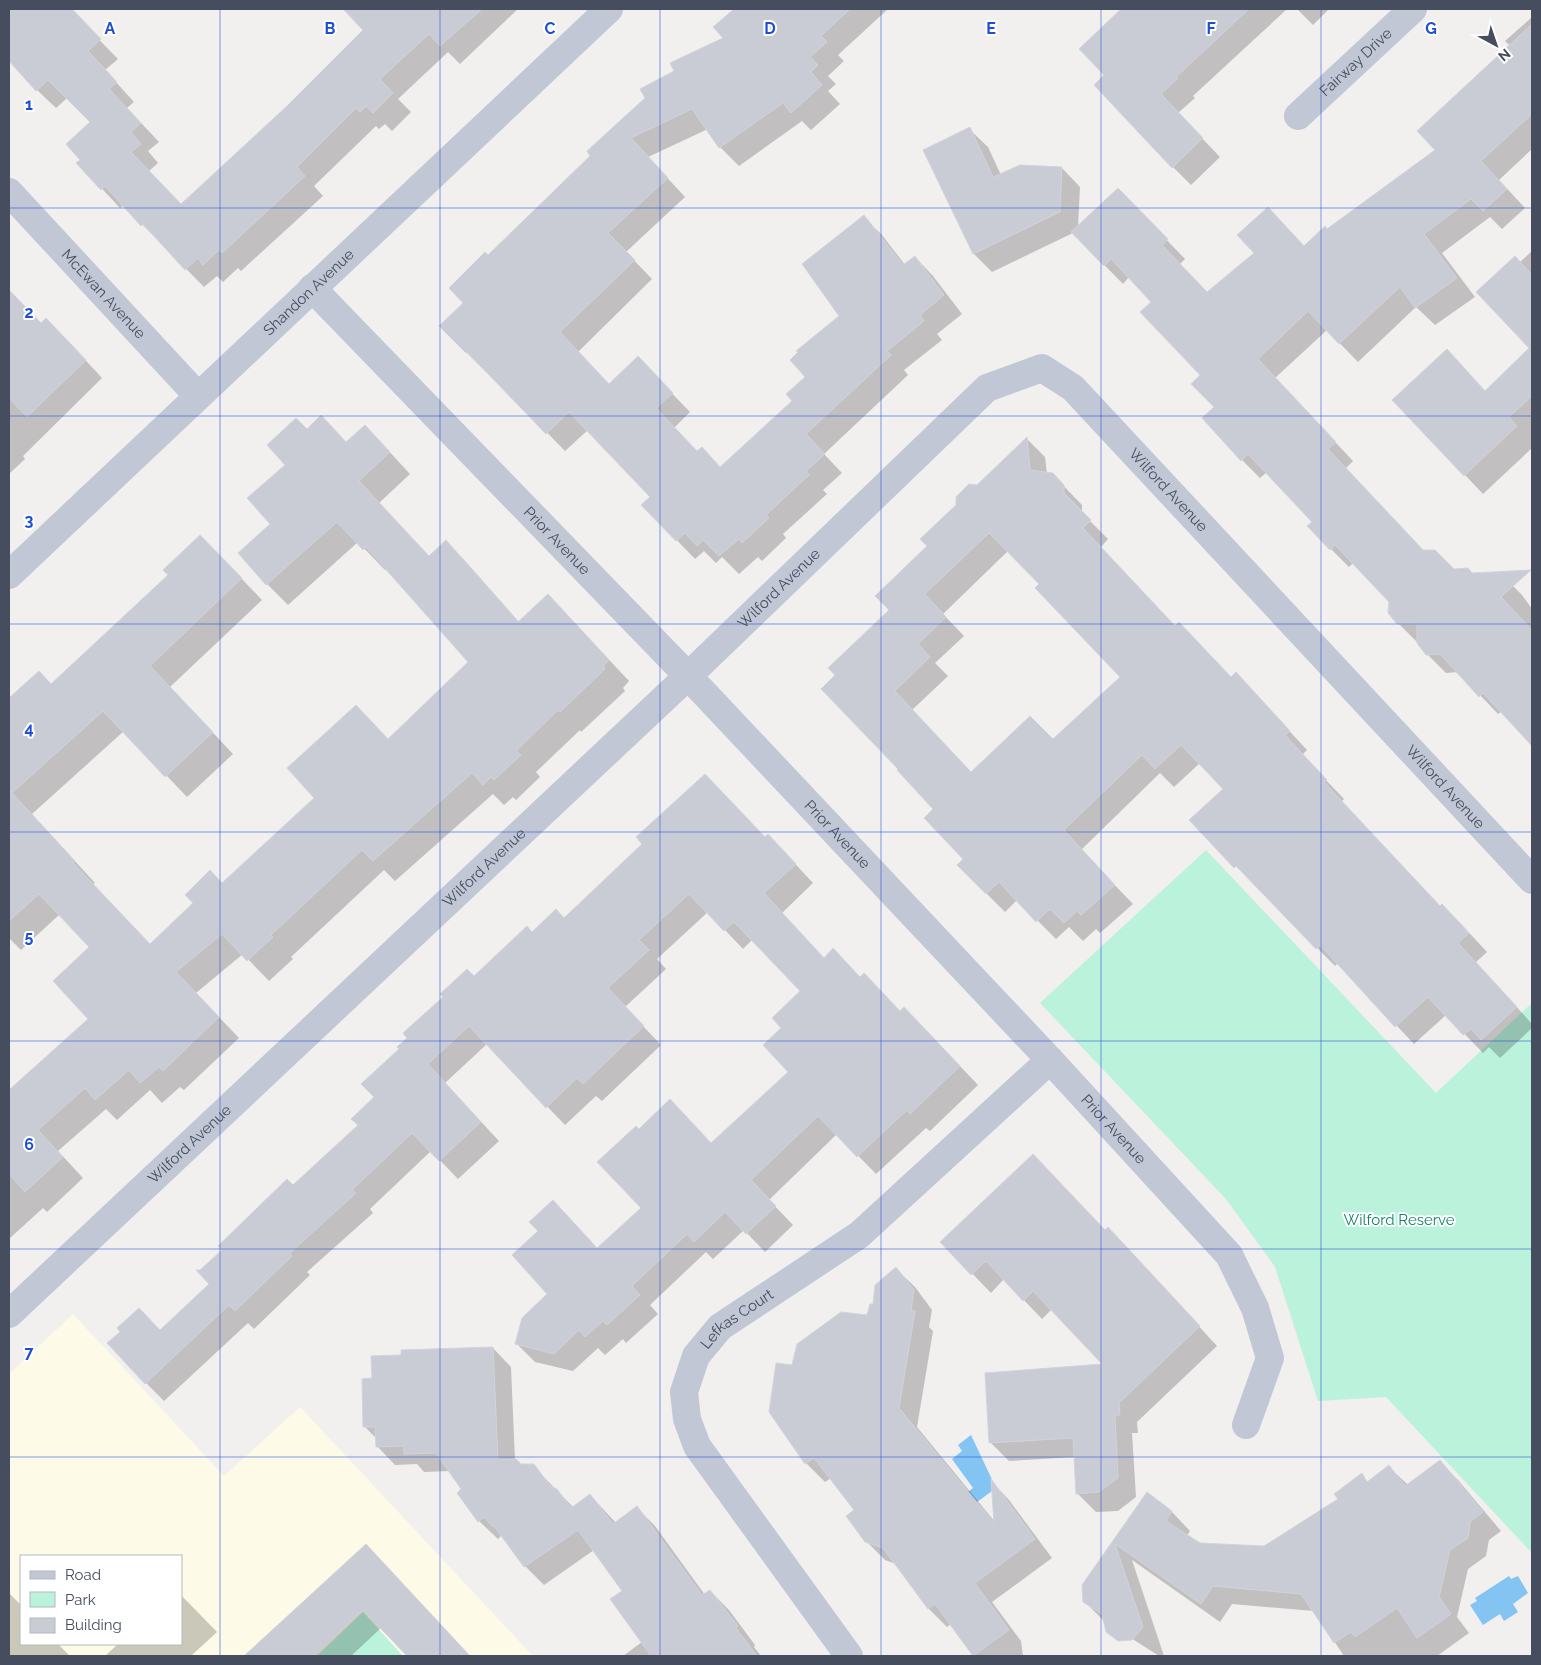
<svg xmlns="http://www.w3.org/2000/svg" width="1541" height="1665" font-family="Raleway,sans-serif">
<rect width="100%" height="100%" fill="#f2efef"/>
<path fill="#fdfbe7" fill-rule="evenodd" d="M73 1314 224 1476 300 1407 533 1656H9V1374ZM21 1556H181V1644H21Z"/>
<g fill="#baf2dc">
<path d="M1206 850 1436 1093 1532 1003V1553L1386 1397 1318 1401 1275 1267 1226 1199 1040 1003Z"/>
<path d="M363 1612 403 1656H317Z"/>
</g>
<g fill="#84c4f3">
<path d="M971 1435 996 1488 973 1505 965 1494 973 1488 952 1459 962 1451 958 1445Z"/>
<path d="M1509 1576 1511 1579 1518 1576 1528 1593 1513 1604 1518 1612 1504 1621 1500 1614 1483 1625 1470 1605 1477 1601 1475 1598Z"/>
</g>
<g fill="#0003" fill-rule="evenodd">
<path d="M9 9H69L118 59 105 70 134 102 127 108 159 142 148 151 158 163 149 171 181 205 287 107 365 30 348 12 352 9H518L460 64 448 52 398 99 411 112 392 131 385 124 379 129 376 126 314 186 323 196 241 271 238 268 223 282 217 276 204 287 123 205 120 208 78 163 82 160 92 122 67 98 56 108 37 90 29 58 9 35Z"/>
<path d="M736 9H742L748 15 755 9H888L838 55 844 61 828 76 836 84 828 91 840 104 811 130 802 121 739 166 720 147 708 129 648 157 685 197 626 252 652 279 578 352 609 385 656 377 690 412 674 428 698 453 721 469 794 401 841 316 863 217 882 235 905 265 915 257 933 276 962 314 937 334 942 340 904 370 908 375 824 454 842 473 823 490 827 494 783 534 786 538 762 561 758 557 739 574 722 557 716 563 704 551 695 559 643 505 651 497 588 430 565 451 486 370 485 371 466 352 464 304 488 257 676 72 725 39 715 27Z"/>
<path d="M1123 9H1287L1193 96 1195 98 1178 113 1220 157 1191 185 1173 167 1105 75 1080 49Z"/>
<path d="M1297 9H1329L1313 25Z"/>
<path d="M1531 18 1532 19V64L1524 59 1505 41Z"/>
<path d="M1490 65 1532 101V149L1499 180 1525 208 1502 229 1490 217 1442 253 1475 297 1435 325 1416 307 1358 362 1327 330 1275 378 1353 461 1346 468 1424 551 1453 570 1472 574 1503 576 1522 595 1532 609V743L1502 711 1498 714 1458 672 1446 673 1427 654 1419 642H1417L1398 623 1390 602 1353 563 1349 567 1331 549 1314 522 1267 472 1260 478 1242 460 1201 375 1153 302 1129 277 1123 284 1073 233 992 272 974 254 924 150 969 129 988 147 1001 175 1062 168 1080 187 1078 227 1136 208 1185 259 1180 264 1208 293 1256 253 1268 208 1305 247 1436 151Z"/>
<path d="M1532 251V448L1483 494 1465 475 1486 392 1531 349 1519 263Z"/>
<path d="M9 290 41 324 64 337 102 378 23 456 25 459 9 474Z"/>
<path d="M321 417 347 443 386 448 410 474 379 503 429 557 446 542 467 563 520 623 569 617 629 681 623 688 625 691 581 732 580 730 536 772 540 777 516 800 513 797 504 805 493 794 395 881 384 870 291 957 293 959 269 981 243 954 196 993 239 1038 184 1090 180 1087 162 1103 150 1090 117 1120 106 1109 58 1151 83 1178 47 1212 43 1208 9 1239V1092L90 1019 91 947 60 914 21 950 9 938V700L39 672 52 685 221 557 262 600 170 687 233 754 187 797 124 731 32 814 95 883 93 884 151 946 389 740 470 662 387 568 385 570 358 542 288 605 267 584 272 524 286 465 307 430Z"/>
<path d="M1027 439 1045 457 1047 474H1052L1082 505V513L1108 539 1101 547 1176 627 1232 679 1254 693 1307 750 1302 755 1344 799 1341 802 1441 907 1461 924 1487 952 1476 962 1532 1024V1028L1500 1058 1489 1047 1483 1053 1446 1015 1414 1044 1338 963 1335 966 1191 820 1224 789 1200 763 1174 787 1160 773 1081 850 1133 904 1100 933 1096 929 1083 941 1069 927 1056 939 1017 900 1005 912 986 893 935 809 900 770 837 675 891 610 929 546 978 486ZM1008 551 1040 584 1121 678 1053 741 972 774 912 710 948 676 935 663 964 636 943 614Z"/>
<path d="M765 838 786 854 813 883 782 913 824 959 861 978 901 1012 923 1027 978 1085 930 1131 926 1128 876 1174 837 1134 769 1200 793 1225 765 1252 744 1230 713 1259 706 1252 650 1305 658 1314 626 1343 623 1339 605 1355 598 1348 573 1371 535 1362 517 1344 598 1249 642 1208 639 1131 712 1144 790 1072 783 1028 802 991 753 939 743 949 708 912 657 959 666 969 625 1007 661 1045 602 1101 596 1096 565 1125 487 1044 445 1083 499 1141 458 1179 431 1151 370 1209 373 1213 307 1272 310 1275 254 1329 248 1323 164 1401 146 1383 161 1331 211 1284 293 1187 359 1125 375 1097 474 978 533 934 564 919Z"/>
<path d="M1106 1231 1126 1247 1217 1346 1137 1422 1138 1433H1132L1136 1497 1118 1511 1096 1512 1078 1494 1076 1457 1009 1461 990 1442 1105 1365 1052 1309 1042 1319 1004 1279 991 1293 942 1242Z"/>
<path d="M896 1269 915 1287 932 1310 929 1327 933 1331 917 1427 995 1522 993 1483 1009 1500 1052 1558 992 1602 1021 1641 1023 1656H974L951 1624 947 1627 929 1609 896 1564 885 1560 866 1541 856 1511 831 1478 825 1482 806 1463 770 1412 793 1366 868 1317Z"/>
<path d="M493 1348 511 1367 515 1460 520 1465 533 1466 574 1508 590 1495 616 1523 637 1508 655 1526 705 1595 710 1591 729 1610 755 1645 754 1647 761 1656H623L642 1642 624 1591 594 1550 544 1585 525 1566 502 1535 498 1539 479 1521 463 1490 450 1471 424 1472 417 1464 395 1465 377 1446V1439L364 1426 374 1380 403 1356Z"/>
<path d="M1440 1462 1458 1480 1501 1531 1489 1540 1486 1556 1468 1569 1457 1617 1469 1633 1437 1656H1344L1314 1611 1232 1604 1220 1622 1132 1560 1164 1656H1159L1103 1620 1084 1601 1083 1586 1147 1494 1172 1512 1190 1531 1187 1536 1200 1545 1265 1548 1339 1500 1361 1475 1368 1482 1389 1467 1408 1485Z"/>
<path d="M366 1546 470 1656H409L382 1627 351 1656H246Z"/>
<path d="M9 1593 21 1605V1644H58L70 1656H9Z"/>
<path d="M181 1595 217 1632 192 1655 193 1656H105L118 1644H181Z"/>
</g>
<g fill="#caccd5" stroke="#d2d3db" fill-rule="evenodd">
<path d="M9 9H72L101 39 88 51 117 82 109 89 141 123 131 132 141 144 131 152 181 204 286 107 363 30 343 9H482L440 46 429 34 380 79 393 93 373 113 366 106 360 112 356 108 297 167 305 176 222 253 219 250 203 265 198 258 185 270 143 224 141 226 105 186 101 190 76 163 80 160 66 144 90 122 48 80 36 91 9 61Z"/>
<path d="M734 9H850L821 36 827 42 810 57 818 65 811 72 822 85 791 113 783 103 719 148 692 109 631 138 668 178 608 233 635 260 560 332 609 384 638 356 673 393 656 408 697 451 702 447 720 467 792 401 786 394 805 377 790 360 798 352 796 351 839 316 802 264 864 215 903 265 915 256 944 295 920 315 924 321 887 351 891 355 806 434 825 454 806 471 809 475 766 515 769 518 742 543 739 539 719 556 703 540 697 546 685 533 676 541 641 505 650 497 569 412 546 434 467 352 466 353 439 326 463 303 449 288 485 252 488 255 590 156 587 151 645 98 640 89 674 71 670 63 723 38 713 27Z"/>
<path d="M1121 9H1249L1176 77 1178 78 1161 94 1203 138 1172 168 1094 85 1104 75 1079 49Z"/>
<path d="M1532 24V114L1481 161 1507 189 1483 211 1471 199 1424 234 1457 278 1415 308 1400 287 1339 344 1308 311 1258 359 1336 442 1328 449 1423 550H1435L1454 569 1468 568 1472 573 1531 570 1501 597 1532 630V746L1483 693 1479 697 1440 654 1426 655 1417 643V624H1397L1388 613 1389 602 1335 545 1330 550 1307 526 1312 522 1248 454 1241 461 1202 418 1214 407 1191 384 1200 375 1140 312 1151 302 1111 259 1104 266 1071 232 1118 188 1168 239 1162 245 1207 292 1254 253 1237 235 1268 207 1304 246 1325 226 1327 229 1435 150 1417 131Z"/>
<path d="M970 127 993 177 1020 165 1062 167 1060 212 973 254 923 150Z"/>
<path d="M1515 256 1532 275V396L1509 417 1517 426 1464 476 1392 400 1447 349 1485 391 1529 348 1476 292Z"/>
<path d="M9 290 41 323 46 318 86 360 27 417 9 398Z"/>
<path d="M321 415 346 442 365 425 390 452 359 481 429 556 446 540 518 622 548 594 609 660 603 666 605 669 560 712 558 710 516 751 521 755 494 780 491 777 483 785 472 773 373 861 362 850 271 935 273 937 247 961 222 934 176 972 219 1017 163 1071 159 1067 140 1083 129 1070 95 1100 85 1088 38 1130 63 1157 25 1192 9 1174V1090L88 1019 53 981 89 947 39 894 9 921V698L39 671 51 684 168 575 163 570 200 535 242 578 150 666 213 732 165 777 103 711 12 793 75 861 73 863 150 944 193 903 185 895 210 870 222 883 314 798 287 768 356 705 388 739 468 662 366 547 363 550 337 522 266 585 238 553 270 524 247 498 285 465 267 445 296 418 307 429Z"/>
<path d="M1027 437 1030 470 1053 473 1064 485V493L1091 520 1083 528 1175 626 1179 622 1231 677 1236 672 1290 731 1285 735 1327 780 1324 782 1440 906 1442 904 1469 933 1458 943 1517 1007 1481 1040 1471 1029 1463 1035 1428 997 1395 1027 1320 945 1316 949 1236 866 1234 868 1189 820 1223 789 1181 745 1155 769 1142 755 1064 830 1115 885 1081 915 1077 911 1064 923 1050 909 1036 922 999 882 986 894 957 865 963 859 924 818 933 809 897 770 898 769 821 689 835 675 828 668 889 610 875 596 927 546 920 539 956 505V497L969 484 977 485ZM989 533 1039 584 1035 588 1120 677 1053 739 1030 716 971 772 895 691 930 657 918 644 946 617 925 594Z"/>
<path d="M705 774 765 837 768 834 796 864 764 893 824 958 833 948 860 977 864 973 900 1011 904 1007 960 1066 910 1114 907 1110 857 1157 818 1116 751 1180 776 1206 746 1234 725 1212 694 1242 687 1234 632 1286 640 1295 607 1325 603 1321 585 1337 579 1330 554 1354 515 1344 522 1318 547 1294 512 1255 538 1231 529 1222 553 1200 597 1248 641 1208 597 1162 636 1126 639 1129 670 1099 711 1143 788 1072 763 1045 781 1028 772 1018 800 991 734 922 724 931 689 894 639 940 649 950 608 988 644 1026 583 1084 577 1078 546 1108 469 1026 428 1064 481 1122 439 1161 412 1133 352 1190 356 1193 290 1253 292 1256 235 1311 229 1305 145 1384 107 1343 120 1332 117 1328 139 1308 160 1330 209 1284 196 1270H200L222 1250 218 1246 287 1179 293 1185 358 1125 351 1119 374 1097 361 1084 399 1049 397 1047 407 1038 403 1033 443 997 440 994 467 969 474 976 527 926 532 932 556 909 564 918 642 844 636 837Z"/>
<path d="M1033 1154 1105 1230 1108 1227 1200 1326 1119 1403 1120 1415H1115L1118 1478 1099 1492 1076 1494 1073 1438 989 1443 985 1373 1102 1364 1033 1291 1023 1301 986 1261 971 1275 940 1242Z"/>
<path d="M896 1267 914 1290 911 1310 915 1311 899 1408 994 1523 991 1479 1035 1539 975 1583 1009 1630 973 1656 935 1604 928 1609 883 1548 865 1542 846 1516 854 1510 814 1458 805 1464 769 1412 776 1363 792 1365 797 1344 841 1312 867 1315 870 1304H873L875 1285Z"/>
<path d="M493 1347 498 1460 516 1459 521 1464H534L550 1486 557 1489 571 1508 590 1494 613 1524 637 1506 702 1595 710 1590 738 1626 736 1628 757 1656H651L610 1599 622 1591 578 1530 524 1567 494 1526 493 1527 484 1517 478 1522 457 1493 461 1489 436 1453 404 1454V1446L376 1447 375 1427H363L362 1379 372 1378 371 1356 401 1355V1350Z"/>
<path d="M1440 1460 1483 1512 1470 1522 1468 1538 1450 1550 1439 1597 1451 1614 1417 1638 1397 1608 1355 1637 1351 1632 1334 1643 1301 1594 1213 1586 1201 1604 1115 1544 1143 1627 1132 1640 1118 1641 1106 1632 1102 1614 1083 1602 1082 1585 1147 1492 1172 1511 1166 1521 1200 1543 1264 1546 1338 1499 1334 1494 1362 1473 1367 1482 1389 1465 1405 1486Z"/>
<path d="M366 1544 470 1656H407L363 1610 313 1656H244Z"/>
</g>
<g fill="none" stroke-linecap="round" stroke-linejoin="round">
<g stroke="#c1c7d5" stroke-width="28">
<path id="s1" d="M1298 116 1413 9"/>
<path id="s2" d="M9 192 198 396"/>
<path id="s3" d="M312 288 688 676 1050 1060 1229 1255 1255 1308 1270 1358 1246 1425"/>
<path id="s4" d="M9 575 609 9"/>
<path id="s5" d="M9 1314 688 676 987 388 1042 368 1073 388 1532 880"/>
<path id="s6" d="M849 1656 697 1446 687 1419 684 1392 696 1356 720 1327 859 1235 1050 1060"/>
</g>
</g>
<path fill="none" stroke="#1d4ed8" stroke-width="1" stroke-opacity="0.55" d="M220 9V1656M440 9V1656M660 9V1656M881 9V1656M1101 9V1656M1321 9V1656M9 208H1532M9 416H1532M9 624H1532M9 832H1532M9 1041H1532M9 1249H1532M9 1457H1532"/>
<g text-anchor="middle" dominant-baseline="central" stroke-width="4" stroke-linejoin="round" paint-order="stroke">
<g font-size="15" fill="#454d5e" stroke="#fff">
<text stroke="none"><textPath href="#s1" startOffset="79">Fairway Drive</textPath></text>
<text stroke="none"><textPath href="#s4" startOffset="412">Shandon Avenue</textPath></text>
<text stroke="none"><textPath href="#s2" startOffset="139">McEwan Avenue</textPath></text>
<text stroke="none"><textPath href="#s5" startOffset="1582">Wilford Avenue</textPath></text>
<text stroke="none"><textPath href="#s3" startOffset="352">Prior Avenue</textPath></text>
<text stroke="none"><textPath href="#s5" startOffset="1058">Wilford Avenue</textPath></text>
<text stroke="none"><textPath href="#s5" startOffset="1988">Wilford Avenue</textPath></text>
<text stroke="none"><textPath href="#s3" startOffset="758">Prior Avenue</textPath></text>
<text stroke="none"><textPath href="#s5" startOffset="652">Wilford Avenue</textPath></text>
<text stroke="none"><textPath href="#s3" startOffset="1162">Prior Avenue</textPath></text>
<text stroke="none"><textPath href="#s5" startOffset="248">Wilford Avenue</textPath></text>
<text stroke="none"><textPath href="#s6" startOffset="409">Lefkas Court</textPath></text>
</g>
<g font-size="15" fill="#108563" stroke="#fff">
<text x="1399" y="1220">Wilford Reserve</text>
</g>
</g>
<g font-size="16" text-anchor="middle" font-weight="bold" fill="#1d4ed8" stroke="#fff" stroke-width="4" stroke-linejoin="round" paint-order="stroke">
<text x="110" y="34">A</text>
<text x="330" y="34">B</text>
<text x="550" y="34">C</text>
<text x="770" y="34">D</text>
<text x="991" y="34">E</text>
<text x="1211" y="34">F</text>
<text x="1431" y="34">G</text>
<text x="29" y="110">1</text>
<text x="29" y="318">2</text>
<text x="29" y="526">3</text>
<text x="29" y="734">4</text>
<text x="29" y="942">5</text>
<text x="29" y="1150">6</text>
<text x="29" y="1358">7</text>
</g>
<rect width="1541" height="1665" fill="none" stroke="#454d5e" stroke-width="20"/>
<rect x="20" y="1555" width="162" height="90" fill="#ffffff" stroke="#b5b8bf"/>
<rect x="30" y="1571" width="25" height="8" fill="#c1c7d5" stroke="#b5b8bf"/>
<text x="65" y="1580" font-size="15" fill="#454d5e">Road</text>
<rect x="30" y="1592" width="25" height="15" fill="#baf2dc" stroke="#b5b8bf"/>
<text x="65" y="1605" font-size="15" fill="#454d5e">Park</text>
<rect x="30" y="1618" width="25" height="15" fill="#caccd5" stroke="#b5b8bf"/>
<text x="65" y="1630" font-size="15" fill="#454d5e">Building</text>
<g transform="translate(1496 45) rotate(140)" stroke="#ffffff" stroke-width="4" paint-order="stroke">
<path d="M0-4L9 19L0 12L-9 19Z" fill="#454d5e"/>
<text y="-8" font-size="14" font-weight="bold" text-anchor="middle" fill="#454d5e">N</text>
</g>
</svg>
